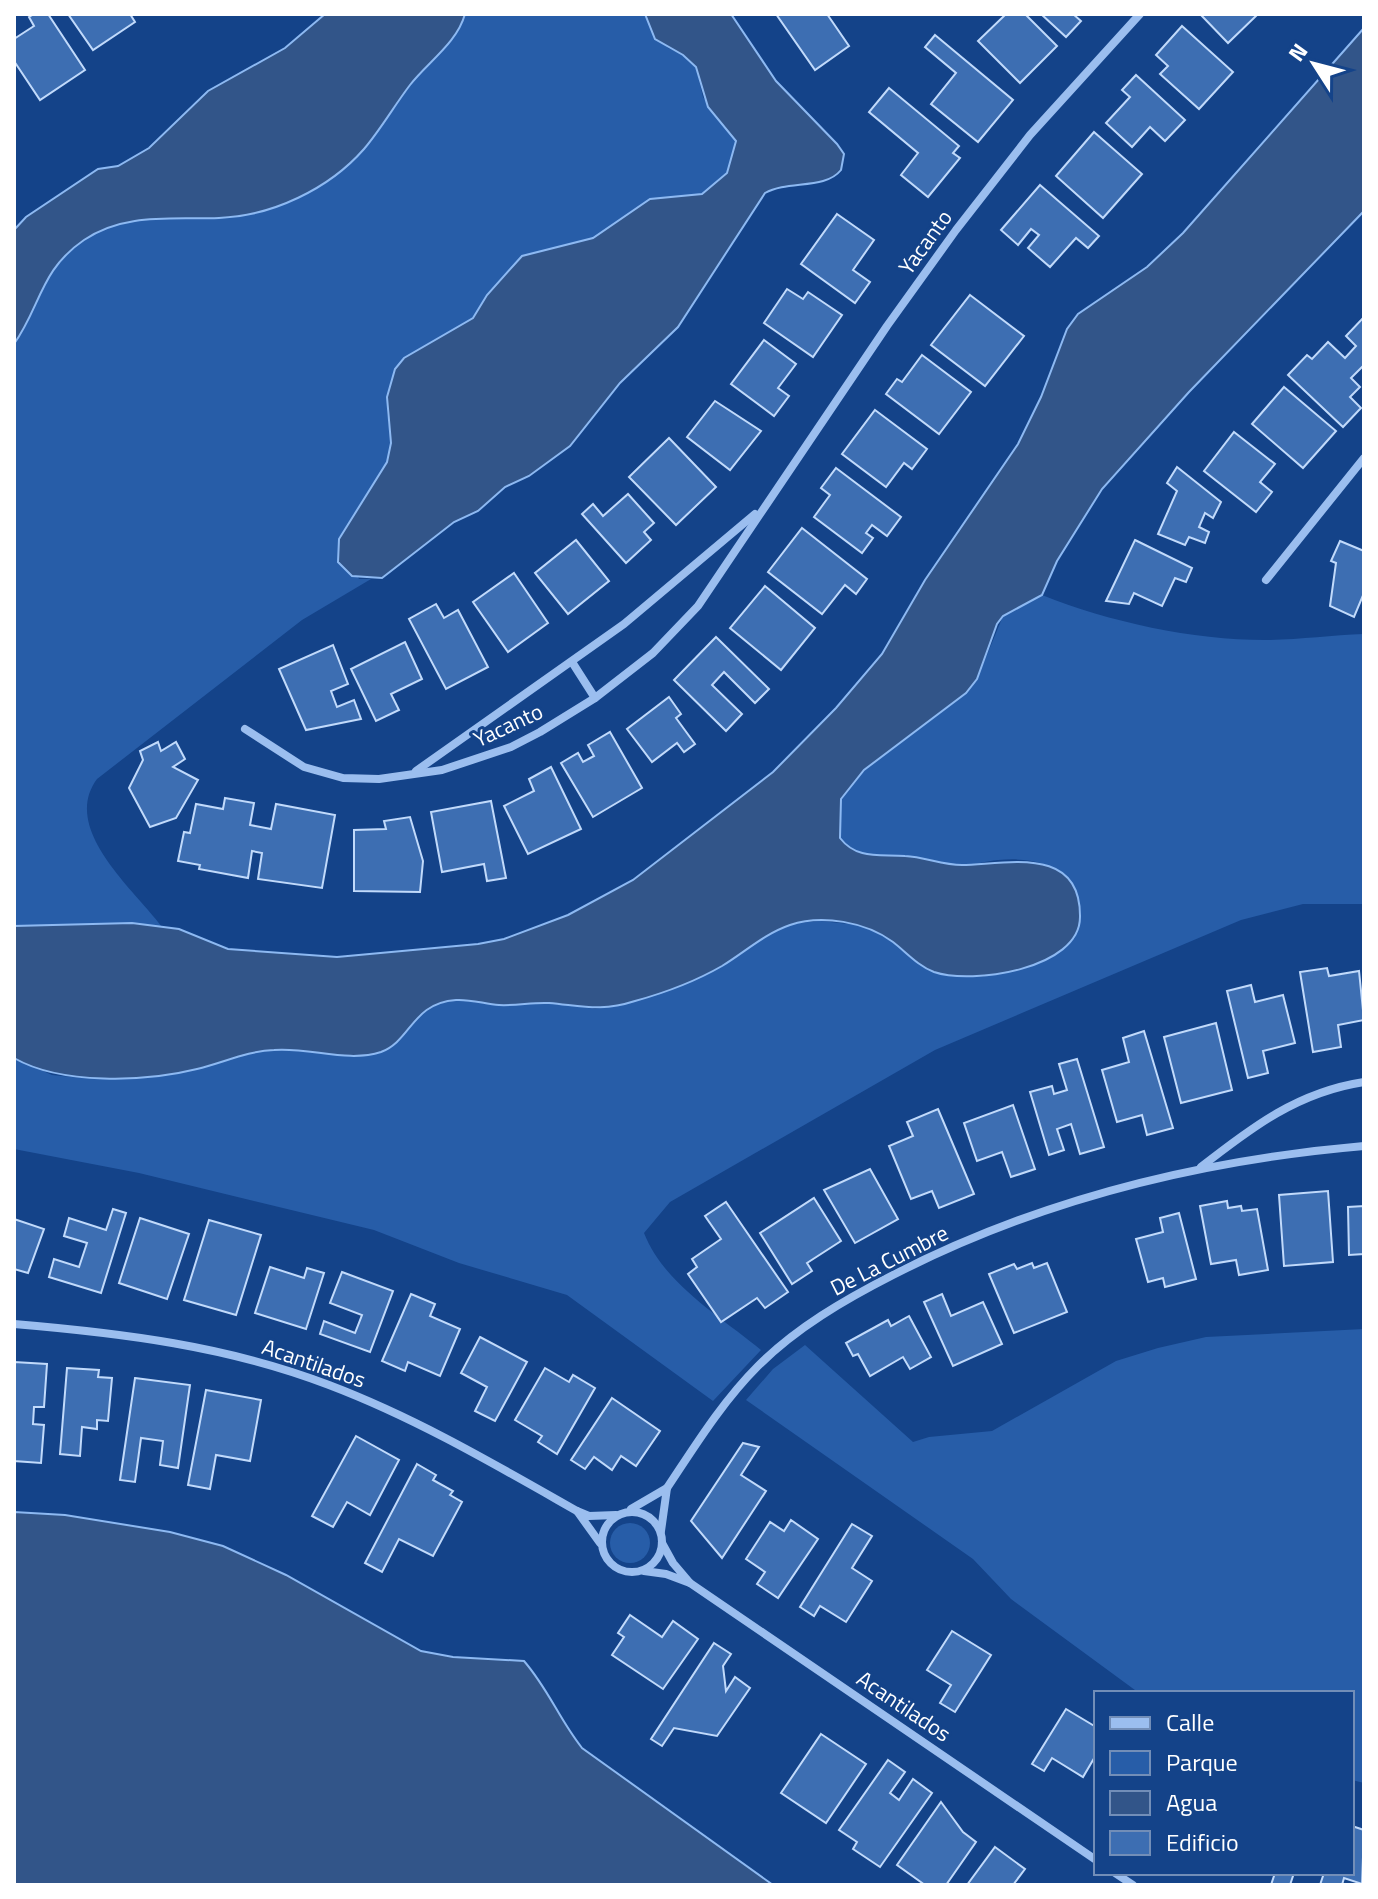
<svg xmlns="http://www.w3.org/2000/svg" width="1378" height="1899" font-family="'Titillium Web',sans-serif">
<rect width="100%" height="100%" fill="#144389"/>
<g fill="#275da8">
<path d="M465 14H645L668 48 683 55 696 67 703 97 736 141 727 173 702 194 650 199 593 238 522 256 487 295 473 318 429 343 387 409 391 443 387 462 339 538 359 579H371L302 620 97 779C60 829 135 890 163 928L132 923 14 926V344C38 307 45 267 84 240 125 212 173 220 219 218 272 216 328 188 364 149 381 129 394 106 410 85 428 62 457 43 465 14Z"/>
<path d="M1042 595C1109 622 1193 640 1265 640 1298 640 1331 635 1364 634V904H1303L1241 920 935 1050 670 1202 644 1233C664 1284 720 1316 761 1350L713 1401 567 1295 459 1263 374 1230 139 1173 14 1149V1058L52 1075 81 1078 170 1075 254 1052 278 1049 361 1057 400 1039 414 1019 438 1004 457 1000 499 1005 550 1003 595 1009 618 1006 684 983 741 954 764 937 794 923 821 921 858 925 881 934 933 972 983 977 1050 957 1075 938C1085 879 1057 855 998 860 986 861 974 865 962 865 942 866 926 859 907 856 881 853 858 861 840 838 838 826 836 812 840 801 854 766 935 721 966 693L977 679 1003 616Z"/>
<path d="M1364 1329V1783L1352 1780V1693H1139L1011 1599 973 1559 746 1400 773 1369 805 1345 913 1442 929 1437 992 1431 1116 1361 1158 1348 1206 1337Z"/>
<circle cx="630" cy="1543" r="20"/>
</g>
<g fill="#325589" stroke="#8db9f2" stroke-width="2">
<path d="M325 14H465C457 43 428 62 410 85 394 106 381 129 364 149 329 189 272 216 219 218 173 220 125 212 84 240 40 270 41 306 14 344V230L26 217 98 169 118 166 149 148 208 91 285 48Z"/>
<path d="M645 14H731L776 81 837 144 844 154 841 170C825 190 788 180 765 193L678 327 620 383 570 446 529 476 505 487 478 511 454 522 382 578 352 576 338 562 339 539 387 462 391 443 387 397 395 369 404 358 473 318 487 295 522 256 593 238 650 199 702 194 727 173 736 141 708 107 696 67 683 55 655 39Z"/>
<path d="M1364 28V211L1189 392 1102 489 1057 561 1042 595 1003 616 997 624 977 679 966 693 864 770 841 799 840 838C857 860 880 854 905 856 925 857 942 865 962 865 1007 864 1081 845 1080 917 1080 969 972 985 934 972 918 966 906 952 893 942 866 922 822 914 790 925 764 934 745 952 722 966 696 981 664 993 635 1001 601 1012 583 1006 549 1003 533 1002 516 1006 499 1005 485 1004 470 999 456 1000 412 1003 411 1041 381 1052 347 1063 310 1047 274 1050 247 1051 223 1063 197 1069 145 1082 61 1085 14 1058V926L132 923 179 929 228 949 337 957 478 944 504 939 568 915 633 880 773 772 836 708 882 654 925 580 1018 444 1041 397 1067 329 1078 314 1147 267 1183 233Z"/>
<path d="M14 1512 65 1515 170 1532 223 1546 286 1575 421 1651 453 1657 524 1661C549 1690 559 1719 582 1748L773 1885H14Z"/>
</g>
<g fill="#3d6eb2" stroke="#c1dafb" stroke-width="2">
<path d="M34 14H48L85 70 40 100 14 61V39L34 26 29 17Z"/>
<path d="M68 14H130L135 22 93 50Z"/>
<path d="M776 14H827L849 46 815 70Z"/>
<path d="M1006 14H1025L1057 46 1020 83 978 41Z"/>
<path d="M1041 14H1073L1081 21 1066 37Z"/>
<path d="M1200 14H1258L1228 43Z"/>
<path d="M1182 26 1233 72 1199 109 1160 74 1168 66 1156 55Z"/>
<path d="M935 35 1013 100 978 142 931 104 956 73 925 47Z"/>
<path d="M1136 75 1185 120 1165 141 1150 127 1132 147 1106 123 1130 97 1122 90Z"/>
<path d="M889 88 959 146 953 153 960 158 928 197 901 175 918 153 869 112Z"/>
<path d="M1094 132 1142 174 1103 218 1056 176Z"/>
<path d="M1040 185 1099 236 1088 248 1076 238 1050 267 1028 248 1039 235 1031 229 1018 245 1001 230Z"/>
<path d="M837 214 874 240 853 270 870 282 855 303 801 264Z"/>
<path d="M787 289 803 299 808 292 842 315 813 357 764 323Z"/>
<path d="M970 295 1024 336 985 386 931 345Z"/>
<path d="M1364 317V365L1351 378 1360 387 1350 397 1361 408 1343 427 1288 375 1307 355 1312 359 1328 342 1345 358 1356 346 1346 336Z"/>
<path d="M764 340 796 364 778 388 789 396 774 416 731 384Z"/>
<path d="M922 355 971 392 939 434 886 394 897 379 902 382Z"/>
<path d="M1284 387 1336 431 1303 468 1252 424Z"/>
<path d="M715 401 761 431 730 470 687 437Z"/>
<path d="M875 410 927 449 912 469 904 463 886 487 842 454Z"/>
<path d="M1234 432 1275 464 1260 482 1272 492 1256 512 1204 471Z"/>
<path d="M669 438 716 487 676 525 629 477Z"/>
<path d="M1177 467 1221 502 1213 518 1205 513 1199 527 1209 532 1205 543 1189 537 1185 545 1158 534 1177 491 1167 483Z"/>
<path d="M836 468 901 517 887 536 872 525 866 533 873 538 862 553 814 517 830 495 821 488Z"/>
<path d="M628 494 654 523 644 532 651 540 626 563 582 514 593 504 603 516Z"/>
<path d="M802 528 867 579 856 594 845 585 822 614 768 572Z"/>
<path d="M576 540 609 581 568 614 535 573Z"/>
<path d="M1135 540 1192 568 1186 582 1175 578 1162 606 1134 593 1129 604 1106 601Z"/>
<path d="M1340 541 1364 551V593L1354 617 1330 606 1336 563 1331 561Z"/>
<path d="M514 573 548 623 508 652 473 602Z"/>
<path d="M765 586 815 628 781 670 730 628Z"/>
<path d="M436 604 444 618 458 610 488 667 446 689 409 619Z"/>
<path d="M716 637 769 689 755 703 724 672 712 685 742 714 726 731 674 680Z"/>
<path d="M405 642 422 679 391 694 399 710 376 721 351 669Z"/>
<path d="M333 645 348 684 331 691 337 707 354 700 361 719 306 730 279 669Z"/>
<path d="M669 697 681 714 676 718 695 744 684 752 677 743 652 762 627 729Z"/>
<path d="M610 732 642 788 593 817 561 763 578 753 583 762 594 756 588 745Z"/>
<path d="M158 742 161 751 176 742 185 759 173 767 198 780 176 818 150 827 129 788 143 760 140 751Z"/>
<path d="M551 767 581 829 528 854 504 806 534 791 529 779Z"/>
<path d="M225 798 254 803 250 825 271 829 276 804 335 815 322 888 258 879 262 853 252 851 248 878 199 869 200 865 178 861 184 832 190 833 196 804 223 809Z"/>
<path d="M491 801 506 878 487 881 484 864 442 872 431 812Z"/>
<path d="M410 817 423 861 420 892 354 891V830L386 829 384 821Z"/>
<path d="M1327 968 1329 976 1359 971 1364 1020 1338 1025 1341 1047 1313 1052 1300 972Z"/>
<path d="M1251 985 1255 1002 1283 995 1295 1043 1263 1051 1268 1073 1248 1078 1227 991Z"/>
<path d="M1216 1023 1232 1090 1181 1103 1164 1037Z"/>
<path d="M1144 1031 1173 1128 1147 1135 1142 1115 1117 1122 1102 1070 1129 1062 1123 1038Z"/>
<path d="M1077 1059 1104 1147 1080 1154 1071 1124 1057 1129 1064 1150 1049 1155 1030 1092 1052 1086 1054 1094 1067 1090 1059 1064Z"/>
<path d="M1013 1105 1035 1169 1011 1177 1002 1152 977 1161 964 1123Z"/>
<path d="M938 1109 974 1194 939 1208 932 1191 911 1199 889 1146 913 1136 907 1122Z"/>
<path d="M870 1169 898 1219 855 1243 824 1190Z"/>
<path d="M1328 1191 1333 1262 1284 1266 1279 1195Z"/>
<path d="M814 1198 841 1241 807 1263 812 1271 792 1284 760 1233Z"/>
<path d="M1227 1201 1228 1208 1241 1206 1242 1211 1257 1209 1268 1270 1239 1275 1236 1260 1211 1264 1200 1206Z"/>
<path d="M726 1202 788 1292 765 1308 757 1298 721 1322 688 1274 697 1267 692 1259 721 1239 705 1216Z"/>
<path d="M1364 1206V1254L1349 1255 1348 1207Z"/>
<path d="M113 1209 126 1213 101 1293 49 1277 54 1259 79 1267 87 1243 64 1236 69 1218 106 1230Z"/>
<path d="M1179 1213 1196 1279 1165 1287 1163 1278 1148 1282 1136 1239 1163 1232 1160 1218Z"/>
<path d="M140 1218 189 1234 167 1299 119 1283Z"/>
<path d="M14 1219 44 1229 28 1273 14 1269Z"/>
<path d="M209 1220 261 1235 236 1315 184 1300Z"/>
<path d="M1032 1263 1034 1268 1047 1263 1067 1312 1014 1333 989 1274 1014 1264 1017 1269Z"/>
<path d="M270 1267 304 1278 307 1268 324 1273 306 1329 255 1313Z"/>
<path d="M342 1272 393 1291 370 1352 320 1334 324 1321 355 1333 362 1315 330 1303Z"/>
<path d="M411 1294 435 1304 430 1316 460 1329 440 1376 408 1362 405 1371 382 1361Z"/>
<path d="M942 1294 951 1316 983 1302 1002 1344 953 1366 924 1302Z"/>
<path d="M909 1316 931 1357 910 1369 903 1357 870 1376 858 1354 853 1356 846 1343 888 1320 891 1326Z"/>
<path d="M480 1337 527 1362 495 1421 475 1411 487 1387 461 1373Z"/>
<path d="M14 1362 47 1364 44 1407H34L33 1424 44 1425 41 1463 14 1461Z"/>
<path d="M67 1368 99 1370 98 1377 112 1378 108 1421 97 1420V1429L82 1427 80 1456 60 1454Z"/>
<path d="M545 1368 569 1382 573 1375 595 1388 557 1454 538 1442 542 1436 515 1420Z"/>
<path d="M135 1378 190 1385 178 1468 160 1465 163 1441 141 1438 135 1482 120 1480Z"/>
<path d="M206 1390 261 1400 250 1461 216 1455 210 1489 188 1485Z"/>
<path d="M612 1398 660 1431 636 1466 621 1456 612 1470 594 1457 585 1469 571 1460Z"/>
<path d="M356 1436 399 1460 370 1515 347 1502 333 1527 312 1516Z"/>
<path d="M743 1443 759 1447 741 1475 766 1491 722 1558 691 1521Z"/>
<path d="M417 1464 436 1475 433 1480 453 1491 450 1495 462 1502 433 1556 399 1539 382 1572 365 1563Z"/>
<path d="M791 1520 818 1539 778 1598 757 1584 765 1572 746 1559 770 1522 784 1531Z"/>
<path d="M852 1524 872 1536 852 1568 872 1581 846 1622 820 1606 814 1616 800 1607Z"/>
<path d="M630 1615 662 1637 673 1621 698 1639 663 1689 612 1655 624 1637 618 1633Z"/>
<path d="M952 1631 991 1655 955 1712 940 1703 951 1685 927 1670Z"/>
<path d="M714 1643 731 1654 723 1666 726 1691 735 1677 750 1688 717 1736 674 1728 662 1746 651 1739Z"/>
<path d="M1066 1709 1096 1727V1755L1083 1777 1052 1758 1044 1771 1032 1764Z"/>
<path d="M821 1734 866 1764 826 1823 781 1793Z"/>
<path d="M888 1760 905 1772 890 1793 899 1800 913 1779 932 1793 880 1867 853 1849 857 1842 839 1830Z"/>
<path d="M941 1802 963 1832 976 1842 946 1885H925L897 1865Z"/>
<path d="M1352 1826 1364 1830 1362 1884 1344 1878 1342 1885H1320L1324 1873H1352Z"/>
<path d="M995 1847 1025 1869 1013 1885H967Z"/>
<path d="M1275 1873H1294L1290 1885H1271Z"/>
</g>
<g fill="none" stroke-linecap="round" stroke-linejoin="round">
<g stroke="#9bbeef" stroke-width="8">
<path d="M1266 580 1364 458"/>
<path d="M572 662 595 698"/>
<path d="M245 729 304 767 343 778 379 779 442 770 511 747 540 732 595 698 653 653 698 606 887 326 956 230 1030 135 1140 14"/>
<path d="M416 771 624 624 755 514"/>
<path d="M1201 1167C1252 1127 1298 1092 1364 1082"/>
<path d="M14 1324C121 1333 228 1346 329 1385 416 1418 496 1465 577 1511"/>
<path d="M667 1488C695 1446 722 1402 758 1366 796 1328 844 1300 893 1275 1039 1200 1201 1160 1364 1146"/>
<path d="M631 1509 667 1488 661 1531"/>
<circle cx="632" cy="1542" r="30"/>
<path d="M600 1543 577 1511 589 1516 616 1515"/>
<path d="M644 1571 666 1574 690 1583 673 1563 662 1543"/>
<path d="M690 1583 1096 1860"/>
<path d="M1115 1873 1133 1885"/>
</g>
</g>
<g text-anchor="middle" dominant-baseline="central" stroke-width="6" stroke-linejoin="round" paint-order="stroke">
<g font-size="22" fill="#fff" stroke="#144389">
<text transform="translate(925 242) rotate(-54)">Yacanto</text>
<text transform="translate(508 725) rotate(-25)">Yacanto</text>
<text transform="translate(889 1260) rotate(-27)">De La Cumbre</text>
<text transform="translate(314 1363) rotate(19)">Acantilados</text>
<text transform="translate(904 1706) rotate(34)">Acantilados</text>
</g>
</g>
<rect width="1378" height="1899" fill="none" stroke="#ffffff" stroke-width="32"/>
<rect x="1094" y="1691" width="260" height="184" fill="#144389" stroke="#728eb8" stroke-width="2"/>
<rect x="1110" y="1717" width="40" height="12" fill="#9bbeef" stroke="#728eb8" stroke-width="2"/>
<text x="1166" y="1731" font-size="24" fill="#ffffff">Calle</text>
<rect x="1110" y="1751" width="40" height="24" fill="#275da8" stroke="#728eb8" stroke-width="2"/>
<text x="1166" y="1771" font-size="24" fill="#ffffff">Parque</text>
<rect x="1110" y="1791" width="40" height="24" fill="#325589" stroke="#728eb8" stroke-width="2"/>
<text x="1166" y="1811" font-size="24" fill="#ffffff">Agua</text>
<rect x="1110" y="1831" width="40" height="24" fill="#3d6eb2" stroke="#728eb8" stroke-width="2"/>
<text x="1166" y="1851" font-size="24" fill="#ffffff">Edificio</text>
<g transform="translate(1314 64) rotate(306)" stroke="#144389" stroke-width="6" paint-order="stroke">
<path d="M0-6L14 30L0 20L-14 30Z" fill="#ffffff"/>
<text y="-12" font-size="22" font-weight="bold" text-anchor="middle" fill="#ffffff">N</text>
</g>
</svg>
